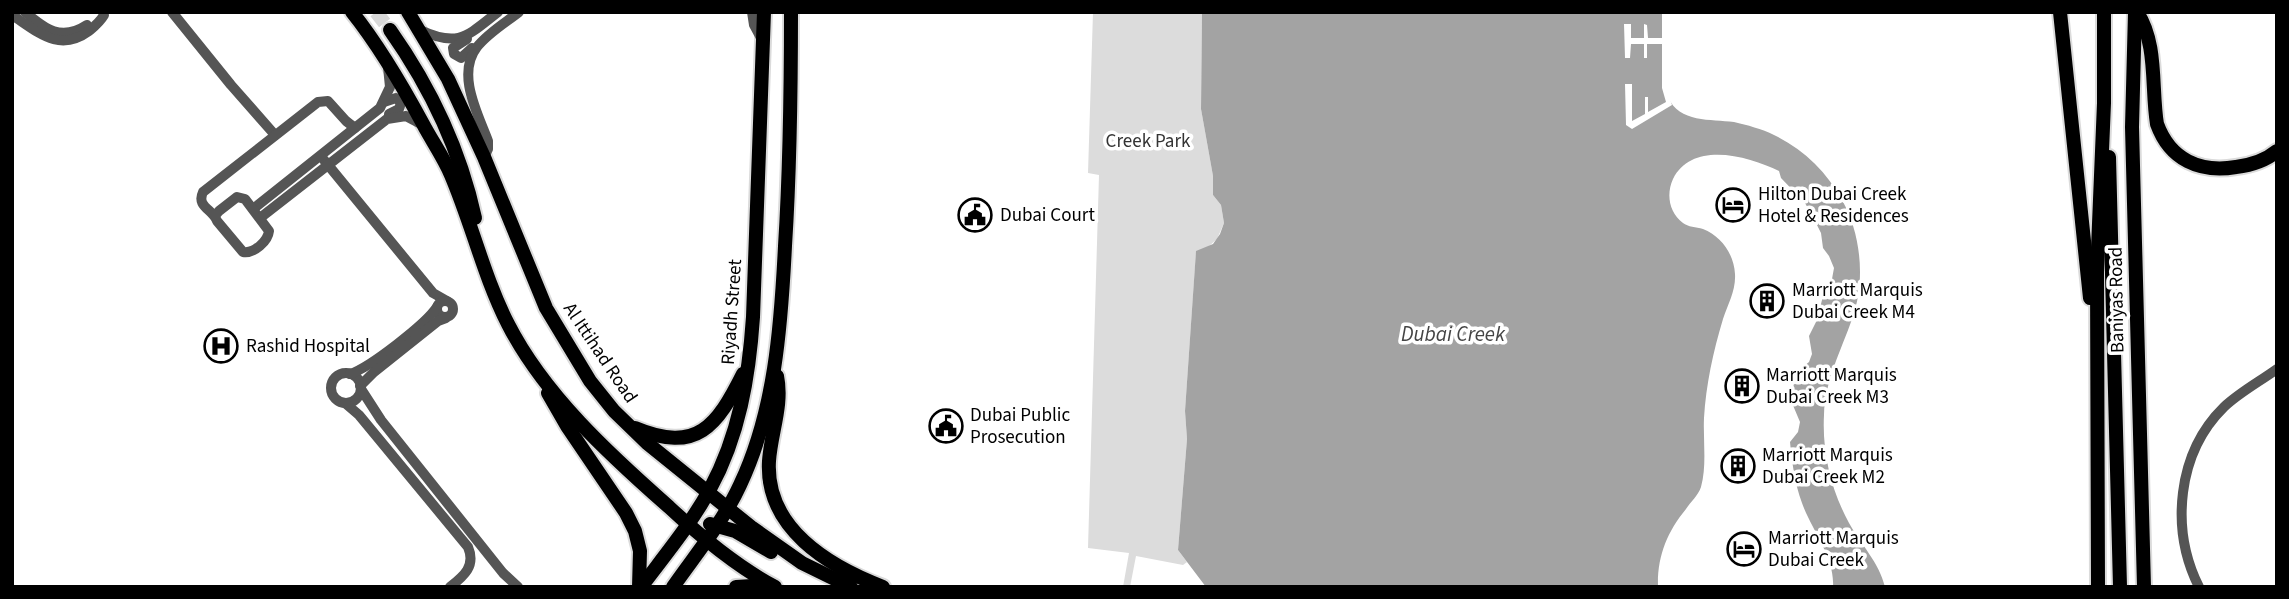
<svg xmlns="http://www.w3.org/2000/svg" width="2289" height="599" font-family="'Source Sans 3',sans-serif">
<rect width="100%" height="100%" fill="#fff"/>
<path fill="#dcdcdc" d="M1093 12H1202L1201 109 1213 176V195L1221 205 1224 223 1217 239 1208 247 1196 252 1185 411 1187 439 1178 550 1187 562 1183 565 1136 556 1130 587H1123L1129 553 1088 548 1099 175 1088 173Z"/>
<path fill="#a3a3a3" d="M1202 12H1666C1666 32 1661 81 1668 97 1679 123 1711 119 1734 122 1747 125 1762 129 1774 135 1803 149 1827 172 1842 200 1861 233 1866 282 1852 319 1841 351 1825 380 1824 415 1822 452 1831 490 1849 523 1861 545 1879 562 1885 587H1833C1835 557 1812 531 1802 503 1795 484 1792 463 1790 442L1798 432 1800 422 1792 403 1794 381 1797 372 1809 362 1812 354 1809 336 1817 320 1825 288 1832 279 1834 268 1829 256 1823 248 1821 233 1814 219 1805 203 1781 178 1779 171C1749 156 1692 140 1673 179 1666 194 1669 213 1683 223 1688 227 1696 227 1703 229 1721 236 1734 254 1735 274 1736 290 1728 304 1723 319 1713 352 1706 385 1704 418 1703 441 1707 465 1701 487 1698 496 1691 501 1686 509 1667 532 1657 557 1658 587H1206L1178 550 1187 439 1185 411 1196 251 1213 244 1220 234 1224 223 1221 205 1213 195V176L1201 109Z"/>
<path fill="#fff" d="M1662 12H1666V87L1672 105 1632 129 1626 125 1625 84H1632V121L1645 114V97H1648V112L1666 102 1662 88V44H1647V58H1644V44H1631L1630 58H1625L1624 24H1631V38H1644V24L1647 25 1648 38H1662Z"/>
<g fill="none" stroke-linecap="round" stroke-linejoin="round">
<path stroke="#d9d9d9" stroke-width="14" stroke-dasharray="14 7" stroke-linecap="butt" d="M376 12 390 30"/>
<defs>
<g id="major">
<path d="M352 12C380 47 402 85 423 124 432 141 444 158 451 175 472 224 484 277 508 324 544 395 610 455 669 507 701 537 736 566 775 587"/>
<path d="M408 12 448 79 484 157 546 308 590 381 614 411 647 443 751 527 802 563 851 587"/>
<path d="M2060 12 2090 298"/>
<path d="M2135 12 2132 127 2144 587"/>
<path d="M2137 12C2158 44 2151 88 2157 124 2170 160 2200 173 2236 167 2252 165 2265 161 2277 151"/>
<path d="M390 30C431 88 460 149 475 218"/>
<path d="M2109 157 2120 587"/>
<path d="M777 376C783 405 771 432 769 461 765 528 828 566 883 587"/>
<path d="M548 393 567 426 626 513 635 531 640 551 639 587"/>
<path d="M635 428C697 454 717 426 743 374"/>
<path d="M710 524 735 531 771 552"/>
<path d="M641 587C665 555 691 524 710 489 739 436 749 377 753 317L764 12"/>
<path d="M673 587C696 554 723 522 740 485 775 411 781 327 785 246 790 168 791 90 791 12"/>
<path d="M736 587 770 585"/>
<path d="M2098 587 2097 272 2104 103V12"/>
</g>
</defs>
<use href="#major" stroke="#dbdbdb" stroke-width="18"/>
<g stroke="#555" stroke-width="10">
<path d="M25 12C45 29 61 42 87 25"/>
<path d="M172 12 231 85 275 135"/>
<path d="M752 12 754 25 761 38"/>
<path d="M12 15C38 32 59 53 89 31 95 26 100 22 104 15"/>
<path d="M420 30C459 48 467 36 498 12"/>
<path d="M467 39 453 48 454 54 461 58 472 48"/>
<path d="M384 102 396 98 401 103 399 109 389 114"/>
<path d="M484 157 488 149V141C478 114 456 74 477 47 488 33 505 23 519 12"/>
<path d="M324 160 433 293 447 301"/>
<path d="M253 209 380 108 390 87 388 67"/>
<path d="M215 216 219 211 237 197 245 199 269 231C268 241 254 254 243 252L217 221C213 209 196 207 203 192L318 102 328 101 346 121 355 128"/>
<path d="M260 218 387 119 406 116 423 125"/>
<circle cx="445" cy="309" r="8"/>
<circle cx="346" cy="388" r="15"/>
<path d="M350 374C369 368 426 324 437 307"/>
<path d="M360 386 374 372 438 321 446 318"/>
<path d="M361 389 381 420 503 573 518 587"/>
<path d="M345 403 359 415 468 547C476 566 464 576 450 587"/>
<path d="M2199 587C2170 529 2177 453 2224 407 2240 392 2259 382 2277 369"/>
</g>
<use href="#major" stroke="#000" stroke-width="14"/>
</g>
<defs>
<symbol id="hotel-ring" viewBox="-11 -11 22 22"><circle r="9.5" fill="#fff" stroke="#000" stroke-width="1.5"/><path d="M-6-4.5h1.5V1H6V5H4.5V3h-9V5H-6ZM-4 0a1.8 1.8 0 1 1 3.6 0ZM.5 0V-2.5h3Q6-2.5 6 0Z" fill="#000"/></symbol>
<symbol id="civic-ring" viewBox="-11 -11 22 22"><circle r="9.5" fill="#fff" stroke="#000" stroke-width="1.5"/><path d="M-.6-6.5H3V-4.5H.6V-3L4-1V1h2V6H-6V1h2V-1L-.6-3ZM-1.2 2.5V6h2.4V2.5Z" fill="#000"/></symbol>
<symbol id="building-ring" viewBox="-11 -11 22 22"><circle r="9.5" fill="#fff" stroke="#000" stroke-width="1.5"/><path d="M-4-6H4V6H1V3H-1V6H-4ZM-2.5-4.3h1.7v1.8h-1.7ZM.8-4.3h1.7v1.8H.8ZM-2.5-1h1.7V.8h-1.7ZM.8-1h1.7V.8H.8Z" fill="#000"/></symbol>
<symbol id="hospital-ring" viewBox="-11 -11 22 22"><circle r="9.5" fill="#fff" stroke="#000" stroke-width="1.5"/><path d="M-5-5h3v3.5h4V-5h3V5h-3V1.5h-4V5h-3Z" fill="#000"/></symbol>
</defs>
<g fill-rule="evenodd">
<use href="#hotel-ring" x="1714" y="186" width="38" height="38"/>
<use href="#civic-ring" x="956" y="196" width="38" height="38"/>
<use href="#building-ring" x="1748" y="282" width="38" height="38"/>
<use href="#hospital-ring" x="202" y="327" width="38" height="38"/>
<use href="#building-ring" x="1723" y="367" width="38" height="38"/>
<use href="#civic-ring" x="927" y="407" width="38" height="38"/>
<use href="#building-ring" x="1719" y="447" width="38" height="38"/>
<use href="#hotel-ring" x="1725" y="530" width="38" height="38"/>
</g>
<g text-anchor="middle" dominant-baseline="central" stroke-width="7" stroke-linejoin="round" paint-order="stroke">
<g font-size="19" fill="#333" stroke="#fff">
<text x="1148" y="141">Creek Park</text>
</g>
<g font-size="19" fill="#000" stroke="#fff" text-anchor="start">
<text x="1758" y="194">Hilton Dubai Creek<tspan x="1758" dy="22">Hotel &amp; Residences</tspan></text>
<text x="1000" y="215">Dubai Court</text>
<text x="1792" y="290">Marriott Marquis<tspan x="1792" dy="22">Dubai Creek M4</tspan></text>
<text x="246" y="346">Rashid Hospital</text>
<text x="1766" y="375">Marriott Marquis<tspan x="1766" dy="22">Dubai Creek M3</tspan></text>
<text x="970" y="415">Dubai Public<tspan x="970" dy="22">Prosecution</tspan></text>
<text x="1762" y="455">Marriott Marquis<tspan x="1762" dy="22">Dubai Creek M2</tspan></text>
<text x="1768" y="538">Marriott Marquis<tspan x="1768" dy="22">Dubai Creek</tspan></text>
</g>
<g font-size="19" fill="#000" stroke="#fff">
<text transform="translate(2117 300) rotate(-91)">Baniyas Road</text>
<text transform="translate(732 312) rotate(-86)">Riyadh Street</text>
<text transform="translate(600 353) rotate(56)">Al Ittihad Road</text>
</g>
<g font-size="21" font-style="italic" fill="#444" stroke="#fff">
<text x="1453" y="334">Dubai Creek</text>
</g>
</g>
<rect width="2289" height="599" fill="none" stroke="#000000" stroke-width="28"/>
</svg>
